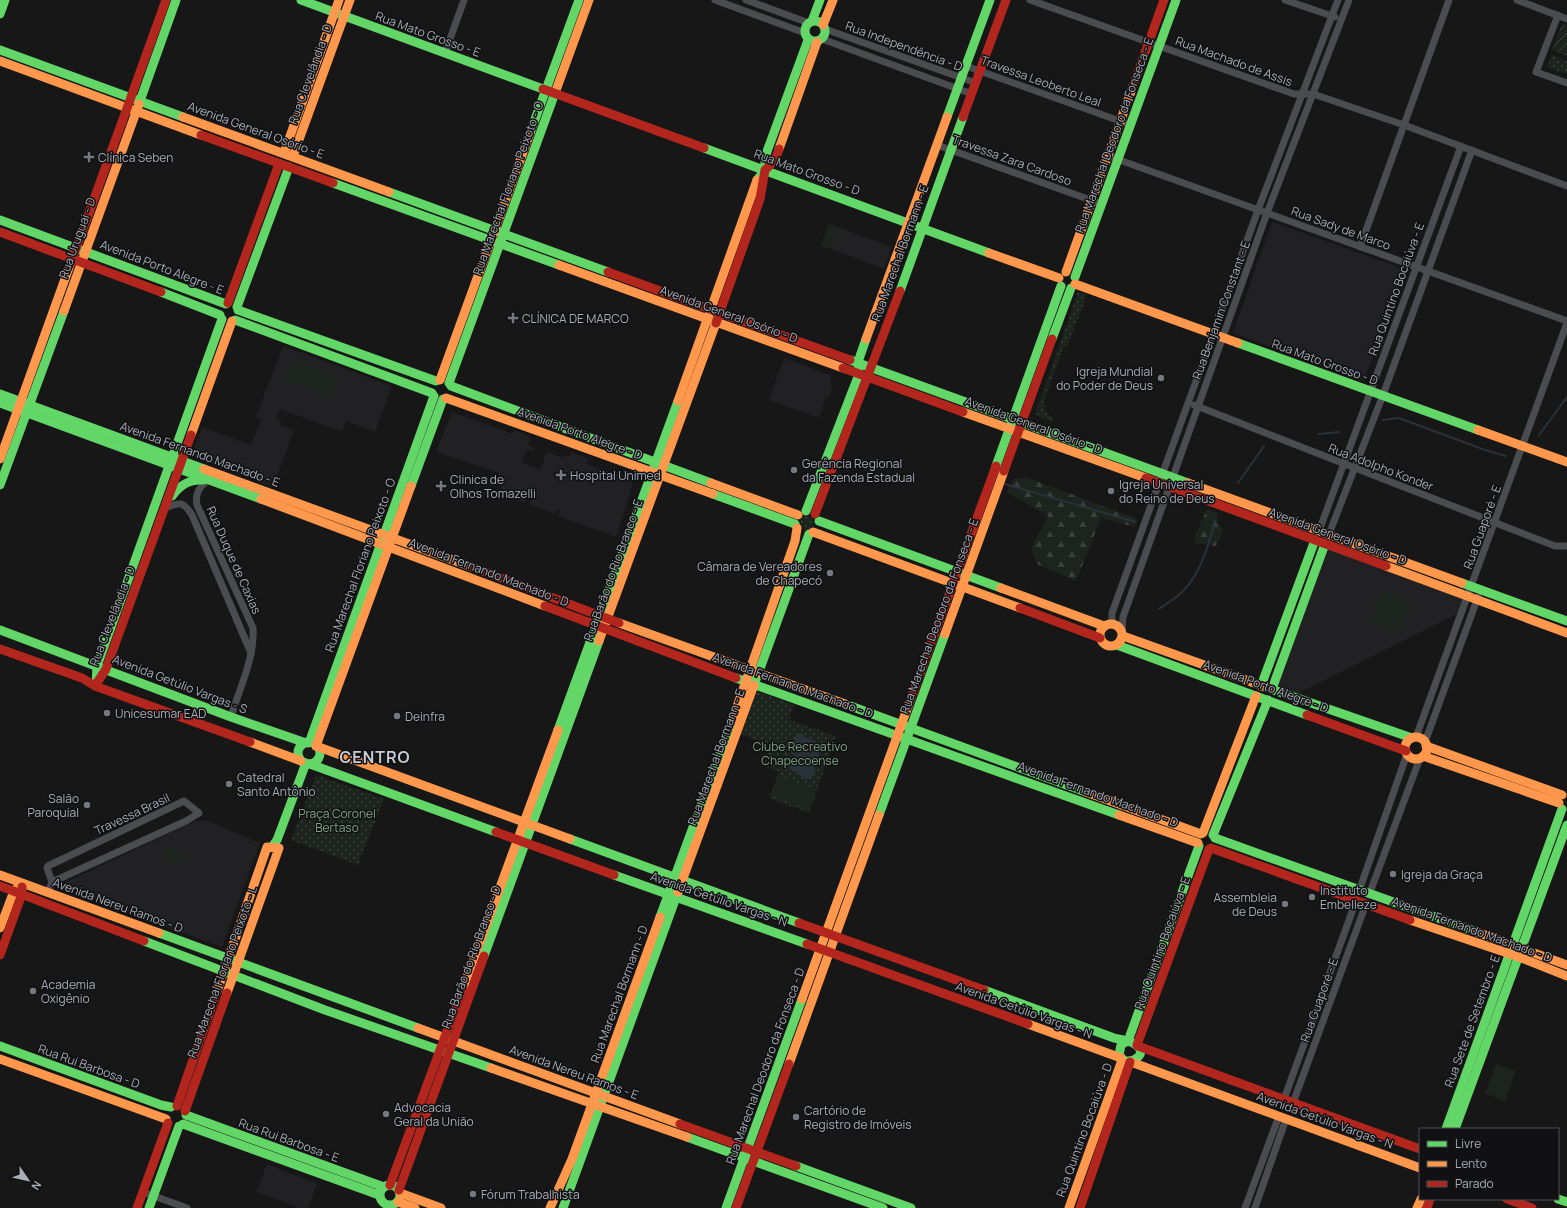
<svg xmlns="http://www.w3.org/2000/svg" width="1567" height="1208" font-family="Manrope,sans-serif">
<defs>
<pattern id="grass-dots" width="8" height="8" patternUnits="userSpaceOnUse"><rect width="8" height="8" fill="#1d241e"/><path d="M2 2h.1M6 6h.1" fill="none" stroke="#3b413d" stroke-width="1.8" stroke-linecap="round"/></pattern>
<pattern id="forest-firs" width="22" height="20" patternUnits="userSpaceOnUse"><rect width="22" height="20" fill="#1d241e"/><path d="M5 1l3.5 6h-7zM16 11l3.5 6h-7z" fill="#3b413d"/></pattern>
<pattern id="garden-furrows" width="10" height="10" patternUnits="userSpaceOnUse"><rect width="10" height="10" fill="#1d241e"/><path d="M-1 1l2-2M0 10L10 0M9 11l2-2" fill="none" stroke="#3b413d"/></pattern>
</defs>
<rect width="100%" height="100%" fill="#171717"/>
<g fill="#212123">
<path d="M1272 222 1404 269 1364 381 1233 333Z"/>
<path d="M829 224 892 247 884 269 821 245Z"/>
<path d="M283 346 392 386 375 432 346 421 342 432 280 409 276 418 282 421 280 425 294 430 273 487 191 456 202 427 251 445 261 419 256 417Z"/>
<path d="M784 358 830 375 832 388 829 398 826 397 819 418 769 400Z"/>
<path d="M452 412 513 434 515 430 531 437 528 445 534 448 533 451 527 449 521 462 540 470 547 452 563 458 564 455 569 457 571 452 588 459 586 464 613 473 614 471 634 480 616 537 558 516 560 511 557 510 555 514 529 504 531 499 527 497 525 503 499 493 502 484 496 481 499 473 436 452Z"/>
<path d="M1326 547 1464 597 1459 613 1297 694 1276 685Z"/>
<path d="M205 820 260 843 222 947 56 887 193 822Z"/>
<path d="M267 1164 317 1184 308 1208H300L256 1192Z"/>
</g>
<g fill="url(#grass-dots)">
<path d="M1552 55 1567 61V74L1547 67Z"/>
<path d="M1078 292 1086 295 1085 302 1067 346H1064L1044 401 1046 413 1054 419 1053 422 1035 415Z"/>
<circle cx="807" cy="523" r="7"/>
<path d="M757 691 794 705 789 720 836 736 809 813 769 798 779 772 763 765 771 746 741 734Z"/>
<path d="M316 775 384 799 358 865 291 840Z"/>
</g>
<g fill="url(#forest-firs)">
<path d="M1026 477 1137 519 1135 527 1101 518 1076 581 1037 564 1031 548 1048 516 1007 492 1014 479Z"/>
<path d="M1207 509 1217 513 1218 523 1223 531 1216 546 1195 543V535Z"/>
</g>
<path fill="url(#garden-furrows)" d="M1562 24 1567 26V56L1552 50Z"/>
<g fill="#1d241e">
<path d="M829 224 839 228 831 249 821 245Z"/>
<path d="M291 359 338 376 330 397 283 380Z"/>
<path d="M1382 589 1411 598 1400 634 1371 625Z"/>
<path d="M779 776 816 790 809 808 772 795Z"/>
<path d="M166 846 186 854 181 867 161 859Z"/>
<path d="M1496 1064 1516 1071 1505 1101 1485 1094Z"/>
</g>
<path fill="#2a3239" d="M797 733 803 734 806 738 823 744 815 766V774L809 779 802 778 798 772 792 771 789 766 792 761 795 760 798 765 801 762 790 752Z"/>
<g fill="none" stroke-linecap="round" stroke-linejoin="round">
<g stroke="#2a3239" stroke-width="2">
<path d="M1383 420 1399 418 1485 450 1506 456"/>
<path d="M1319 434 1339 432"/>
<path d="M1539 435 1567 397"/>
<path d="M1238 483 1264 446"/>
<path d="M1005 484 1136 522"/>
<path d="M1159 609C1167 603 1177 598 1184 590 1201 572 1209 545 1215 520"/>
</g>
<g stroke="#4b4c50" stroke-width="7">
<path d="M715 0 805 33"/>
<path d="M746 0 809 23"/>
<path d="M1030 0 1294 94H1313L1322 97 1404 125 1567 186"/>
<path d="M1285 0 1335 17"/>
<path d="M1517 0 1567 19"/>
<path d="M1558 15 1536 72 1567 83"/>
<path d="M825 29 976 83"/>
<path d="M822 39 972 94"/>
<path d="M445 53 464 0"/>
<path d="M966 66 1131 125"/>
<path d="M937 145 1096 202"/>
<path d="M1114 158 1567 321"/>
<path d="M1360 247 1449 0"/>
<path d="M1194 405 1555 546H1567"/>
<path d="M209 480C199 487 195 493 197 505L253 628C255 658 239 689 231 717"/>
<path d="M165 508C180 502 183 501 192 515L251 653"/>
<path d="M1319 531 1461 146"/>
<path d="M1329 534 1383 395 1472 150"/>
<path d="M1112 624V613L1258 210 1338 0"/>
<path d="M1122 631 1123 617 1267 213 1349 0"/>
<path d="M1416 737 1567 323"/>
<path d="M1425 742 1478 597"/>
<path d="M1359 891 1407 754"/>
<path d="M48 892 52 882 186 821 199 813 184 801 48 866 47 868 52 882"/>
<path d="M1369 895 1420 758"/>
<path d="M1284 1099 1356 901"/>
<path d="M1293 1103 1366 904"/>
<path d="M143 1192 187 1208"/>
<path d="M1245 1208 1279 1116"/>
<path d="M1255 1208 1286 1119"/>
</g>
<g stroke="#63d668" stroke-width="9">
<path d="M301 0 543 89"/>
<path d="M0 14 5 0"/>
<circle cx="815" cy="31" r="10"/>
<path d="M812 21 820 0"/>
<path d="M0 50 183 117"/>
<path d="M140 101 176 0"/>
<path d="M947 117 990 0"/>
<path d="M530 133 579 0"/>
<path d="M704 148 989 253"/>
<path d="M757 180 765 170V157L808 40"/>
<path d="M333 183 559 265"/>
<path d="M389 192 608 272"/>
<path d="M0 220 226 304"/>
<path d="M1075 277 1176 0"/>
<path d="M900 291 963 117"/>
<path d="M161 292 220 315"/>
<path d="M237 307 289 167"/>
<path d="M238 310 436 381"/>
<path d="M235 320 432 393"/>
<path d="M1052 339 1071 288"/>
<path d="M1238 343 1478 430"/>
<path d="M850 360 1188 483"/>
<path d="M449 383 555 93"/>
<path d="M451 386 711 483"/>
<path d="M0 394 204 469"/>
<path d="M0 403 261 499"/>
<path d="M996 466 1061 286"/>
<path d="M0 485 64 311"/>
<path d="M411 486 443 399"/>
<path d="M713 494 795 524"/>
<path d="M172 496C180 485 189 479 203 480"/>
<path d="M806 511 859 374 858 362 866 339"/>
<path d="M819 521 1001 588"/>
<path d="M1462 583 1567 621"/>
<path d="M0 630 231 717 306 743"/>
<path d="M1117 645 1307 715"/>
<path d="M736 678 1119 815"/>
<path d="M96 684 97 666 222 319"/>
<path d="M754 685 809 534"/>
<path d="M1261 686 1315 540"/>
<path d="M1271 689 1412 738"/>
<path d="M1272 689 1325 544"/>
<path d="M845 704 1086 792"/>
<path d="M558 730 678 401"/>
<circle cx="309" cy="753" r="11"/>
<path d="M309 743 434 396"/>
<path d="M310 764 496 832"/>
<path d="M879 815 945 634"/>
<path d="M1213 835 1268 700"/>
<path d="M1215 838 1477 932"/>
<path d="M570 839 799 923"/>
<path d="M272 847 277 840 306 763"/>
<path d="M614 875 807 944"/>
<path d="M660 917 732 721"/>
<path d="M159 933 418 1028"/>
<path d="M144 941 325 1010 491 1068"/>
<path d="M484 956 599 641"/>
<path d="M984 990 1114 1038C1121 1040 1131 1040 1136 1045 1148 1054 1134 1062 1124 1061L1119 1055 1121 1045 1126 1042"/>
<path d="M1128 1041 1199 846"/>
<path d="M0 1046 161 1105 171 1107"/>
<path d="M186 1115 384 1187"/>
<path d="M183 1124 379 1195"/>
<path d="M1446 1129 1562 809"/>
<path d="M1455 1129 1567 825"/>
<path d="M687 1137 883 1208"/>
<path d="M796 1166 911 1208"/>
<circle cx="390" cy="1195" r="10"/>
<path d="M1558 1199 1567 1202"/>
<path d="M149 1208 179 1126"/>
<path d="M563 1208 678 892"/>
<path d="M726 1208 802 999"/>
</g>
<g stroke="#ff974d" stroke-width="9">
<path d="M823 25 833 0"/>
<path d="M0 61 201 135"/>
<path d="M555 93 589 0"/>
<path d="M183 117 389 192"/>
<path d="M779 149 817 42"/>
<path d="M284 153 339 0"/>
<path d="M293 156 350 0"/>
<path d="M989 253 1059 278"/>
<path d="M559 265 843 368"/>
<path d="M1066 272 1133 86"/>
<path d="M1075 284 1238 343"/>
<path d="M64 311 139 104"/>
<path d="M866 339 947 117"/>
<path d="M440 380 530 133"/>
<path d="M446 398 713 494"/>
<path d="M678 401 757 180"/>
<path d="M963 412 1146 478"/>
<path d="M1478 430 1567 462"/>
<path d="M191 435 232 321"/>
<path d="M0 459 70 265"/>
<path d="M204 469 472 567"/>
<path d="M711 483 798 515"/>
<path d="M1188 483 1462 583"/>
<path d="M261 499 545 606"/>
<path d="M813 532 1020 608"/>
<path d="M1386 566 1567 633"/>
<path d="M1001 588 1104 626"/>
<path d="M619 623 845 704"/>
<circle cx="1111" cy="635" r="11"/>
<path d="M945 634 1004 471"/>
<path d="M1123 636 1271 689"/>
<path d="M599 641 716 323"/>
<path d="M732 721 795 541 797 528"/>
<circle cx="1416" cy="748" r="11"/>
<path d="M250 742 301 761"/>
<path d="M316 746 570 839"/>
<path d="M316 746 411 486"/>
<path d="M1426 746 1562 795"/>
<path d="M1423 756 1559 803"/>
<path d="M1086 792 1201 834"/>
<path d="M1119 815 1198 843"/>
<path d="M1203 833 1256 696"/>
<path d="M0 875 159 933"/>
<path d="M678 892 754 685"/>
<path d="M1410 920 1519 957 1567 976"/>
<path d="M0 928 14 891 18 887"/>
<path d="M1477 932 1567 965"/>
<path d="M463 988 558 730"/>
<path d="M217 991 267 847 279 848 227 993"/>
<path d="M802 999 911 698"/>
<path d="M1028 1024 1121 1058"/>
<path d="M418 1028 680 1124"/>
<path d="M0 1059 166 1119"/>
<path d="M1131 1062 1420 1168"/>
<path d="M789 1064 879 815"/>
<path d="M491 1068 687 1137"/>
<path d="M400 1193 441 1208"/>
<path d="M398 1202 415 1208"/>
<path d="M550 1208 572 1159 660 917"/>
<path d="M1069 1208 1122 1060"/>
<path d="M1417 1208 1421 1199"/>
</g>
<g stroke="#b3261e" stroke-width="9">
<path d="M1133 86 1164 0"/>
<path d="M543 89 704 148"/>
<path d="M131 97 166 0"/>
<path d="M963 117 1006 0"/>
<path d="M201 135 333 183"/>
<path d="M0 232 161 292"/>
<path d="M70 265 130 100"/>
<path d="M608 272 850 360"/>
<path d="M228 303 279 164"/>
<path d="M716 323 760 199 765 170 775 160 779 149"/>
<path d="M843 368 963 412"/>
<path d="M1004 471 1052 339"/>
<path d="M1146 478 1386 566"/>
<path d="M815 514 900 291"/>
<path d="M472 567 619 623"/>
<path d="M545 606 736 678"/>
<path d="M1020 608 1100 638"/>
<path d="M0 649 82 678 95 686 250 742"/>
<path d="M95 686 106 669 191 435"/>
<path d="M911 698 996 466"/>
<path d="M1307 715 1406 751"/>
<path d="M496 832 614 875"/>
<path d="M1211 848 1410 920"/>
<path d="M0 886 144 941"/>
<path d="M799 923 984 990"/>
<path d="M807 944 1028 1024"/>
<path d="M0 955 22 894V887"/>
<path d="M1137 1045 1209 849"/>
<path d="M1138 1046 1420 1149"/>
<path d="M177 1106 217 991"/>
<path d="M185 1111 227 993"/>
<path d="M680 1124 796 1166"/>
<path d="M390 1185 463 988"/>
<path d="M399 1190 484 956"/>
<path d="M1507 1199 1532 1208"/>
<path d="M137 1208 168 1123"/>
<path d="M736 1208 789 1064"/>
<path d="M1080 1208 1130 1062"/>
<path d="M1427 1208 1430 1199"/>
</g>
</g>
<g fill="#757880" stroke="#111113" stroke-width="1.5">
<path d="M87 151h4v4h4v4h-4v4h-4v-4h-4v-4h4z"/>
<path d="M511 312h4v4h4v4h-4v4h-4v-4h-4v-4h4z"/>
<circle cx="1161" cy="378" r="4"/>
<circle cx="794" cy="470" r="4"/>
<path d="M559 469h4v4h4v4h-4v4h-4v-4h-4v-4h4z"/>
<path d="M439 480h4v4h4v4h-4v4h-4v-4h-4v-4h4z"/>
<circle cx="1111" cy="491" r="4"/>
<circle cx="830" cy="573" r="4"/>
<circle cx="107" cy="713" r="4"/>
<circle cx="397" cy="716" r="4"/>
<circle cx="229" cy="784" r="4"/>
<circle cx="87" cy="805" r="4"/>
<circle cx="1393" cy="874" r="4"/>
<circle cx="1312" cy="897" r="4"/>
<circle cx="1285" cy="904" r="4"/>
<circle cx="33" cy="991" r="4"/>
<circle cx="386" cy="1114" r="4"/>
<circle cx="796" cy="1117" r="4"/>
<circle cx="473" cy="1194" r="4"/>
</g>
<g text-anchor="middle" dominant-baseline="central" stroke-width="3" stroke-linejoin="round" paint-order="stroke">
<g font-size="12" fill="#a8adb8" stroke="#111113">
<text transform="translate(428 34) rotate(20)">Rua Mato Grosso - E</text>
<text transform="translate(904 46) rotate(20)">Rua Independência - D</text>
<text transform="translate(1234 61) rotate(20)">Rua Machado de Assis</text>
<text transform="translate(310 74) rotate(-70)">Rua Clevelândia - D</text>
<text transform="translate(1041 81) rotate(20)">Travessa Leoberto Leal</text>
<text transform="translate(256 130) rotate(20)">Avenida General Osório - E</text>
<text transform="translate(1114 135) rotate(-70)">Rua Marechal Deodoro da Fonseca - E</text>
<text transform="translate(1012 160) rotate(20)">Travessa Zara Cardoso</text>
<text transform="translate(807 172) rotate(20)">Rua Mato Grosso - D</text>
<text transform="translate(508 188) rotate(-70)">Rua Marechal Floriano Peixoto - O</text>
<text transform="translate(1341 228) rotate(20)">Rua Sady de Marco</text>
<text transform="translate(77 238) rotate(-70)">Rua Uruguai - D</text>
<text transform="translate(900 253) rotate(-70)">Rua Marechal Bormann - E</text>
<text transform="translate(162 267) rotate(21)">Avenida Porto Alegre - E</text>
<text transform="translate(1396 289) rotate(-70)">Rua Quintino Bocaiúva - E</text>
<text transform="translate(1221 310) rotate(-70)">Rua Benjamin Constant - E</text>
<text transform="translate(729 314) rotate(20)">Avenida General Osório - D</text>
<text transform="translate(1325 362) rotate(20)">Rua Mato Grosso - D</text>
<text transform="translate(1034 425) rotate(20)">Avenida General Osório - D</text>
<text transform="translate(580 433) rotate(20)">Avenida Porto Alegre - D</text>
<text transform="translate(200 454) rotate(20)">Avenida Fernando Machado - E</text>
<text transform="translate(1381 467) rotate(21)">Rua Adolpho Konder</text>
<text transform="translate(1482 527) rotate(-70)">Rua Guaporé - E</text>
<text transform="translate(1338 536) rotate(20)">Avenida General Osório - D</text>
<text transform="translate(234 560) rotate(66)">Rua Duque de Caxias</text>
<text transform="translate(360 565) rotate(-70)">Rua Marechal Floriano Peixoto - O</text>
<text transform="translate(613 570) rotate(-70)">Rua Barão do Rio Branco - E</text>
<text transform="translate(489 572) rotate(21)">Avenida Fernando Machado - D</text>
<text transform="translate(112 616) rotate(-69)">Rua Clevelândia - D</text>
<text transform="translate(939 616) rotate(-70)">Rua Marechal Deodoro da Fonseca - E</text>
<text transform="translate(180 684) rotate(21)">Avenida Getúlio Vargas - S</text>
<text transform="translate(793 685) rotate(20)">Avenida Fernando Machado - D</text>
<text transform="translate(1266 686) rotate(20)">Avenida Porto Alegre - D</text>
<text transform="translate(716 757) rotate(-70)">Rua Marechal Bormann - E</text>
<text transform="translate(1098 794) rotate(20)">Avenida Fernando Machado - D</text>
<text transform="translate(132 814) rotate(-25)">Travessa Brasil</text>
<text transform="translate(719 899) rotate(19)">Avenida Getúlio Vargas - N</text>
<text transform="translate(118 905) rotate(20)">Avenida Nereu Ramos - D</text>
<text transform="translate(1472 929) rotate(20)">Avenida Fernando Machado - D</text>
<text transform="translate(1162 943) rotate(-70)">Rua Quintino Bocaiúva - E</text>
<text transform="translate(471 957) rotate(-70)">Rua Barão do Rio Branco - D</text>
<text transform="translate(222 972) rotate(-70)">Rua Marechal Floriano Peixoto - L</text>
<text transform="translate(619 994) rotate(-70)">Rua Marechal Bormann - D</text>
<text transform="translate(1319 1000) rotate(-70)">Rua Guaporé - E</text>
<text transform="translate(1024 1010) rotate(20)">Avenida Getúlio Vargas - N</text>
<text transform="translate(1472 1021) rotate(-70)">Rua Sete de Setembro - E</text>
<text transform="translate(89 1066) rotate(20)">Rua Rui Barbosa - D</text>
<text transform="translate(765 1066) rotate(-70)">Rua Marechal Deodoro da Fonseca - D</text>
<text transform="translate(574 1072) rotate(20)">Avenida Nereu Ramos - E</text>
<text transform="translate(1325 1120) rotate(20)">Avenida Getúlio Vargas - N</text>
<text transform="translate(1084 1130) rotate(-70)">Rua Quintino Bocaiúva - D</text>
<text transform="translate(289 1140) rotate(20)">Rua Rui Barbosa - E</text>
</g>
<g font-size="12" fill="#a8adb8" stroke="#111113" text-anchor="start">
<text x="98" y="157">Clínica Seben</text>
<text x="522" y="318">CLÍNICA DE MARCO</text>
<text x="1153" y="371" text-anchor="end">Igreja Mundial<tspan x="1153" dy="14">do Poder de Deus</tspan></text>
<text x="802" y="463">Gerência Regional<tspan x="802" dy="14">da Fazenda Estadual</tspan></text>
<text x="570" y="475">Hospital Unimed</text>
<text x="450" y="479">Clinica de<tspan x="450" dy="14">Olhos Tomazelli</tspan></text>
<text x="1119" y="484">Igreja Universal<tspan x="1119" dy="14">do Reino de Deus</tspan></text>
<text x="822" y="566" text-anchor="end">Câmara de Vereadores<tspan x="822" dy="14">de Chapecó</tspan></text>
<text x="115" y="713">Unicesumar EAD</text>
<text x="405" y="716">Deinfra</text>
<text x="237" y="777">Catedral<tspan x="237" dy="14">Santo Antônio</tspan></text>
<text x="79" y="798" text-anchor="end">Salão<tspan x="79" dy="14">Paroquial</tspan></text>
<text x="1401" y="874">Igreja da Graça</text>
<text x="1320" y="890">Instituto<tspan x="1320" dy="14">Embelleze</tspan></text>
<text x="1277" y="897" text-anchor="end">Assembleia<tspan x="1277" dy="14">de Deus</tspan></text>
<text x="41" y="984">Academia<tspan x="41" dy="14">Oxigênio</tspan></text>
<text x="394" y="1107">Advocacia<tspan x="394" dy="14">Geral da União</tspan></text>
<text x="804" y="1110">Cartório de<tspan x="804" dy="14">Registro de Imóveis</tspan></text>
<text x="481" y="1194">Fórum Trabalhista</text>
</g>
<g font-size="12" fill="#7fa381" stroke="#111113">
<text x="800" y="746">Clube Recreativo<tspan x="800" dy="14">Chapecoense</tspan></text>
<text x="337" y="813">Praça Coronel<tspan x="337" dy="14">Bertaso</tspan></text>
</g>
<g font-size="16" font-weight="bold" letter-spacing="1" fill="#c9ccd4" stroke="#111113">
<text x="375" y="757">CENTRO</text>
</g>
</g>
<rect x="1419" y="1128" width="140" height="72" fill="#111113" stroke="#4d4f55"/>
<rect x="1427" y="1141" width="20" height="6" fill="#63d668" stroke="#4d4f55"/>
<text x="1455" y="1148" font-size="12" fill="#a8adb8">Livre</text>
<rect x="1427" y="1161" width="20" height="6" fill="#ff974d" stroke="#4d4f55"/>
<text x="1455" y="1168" font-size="12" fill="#a8adb8">Lento</text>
<rect x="1427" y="1181" width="20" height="6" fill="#b3261e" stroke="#4d4f55"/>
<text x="1455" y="1188" font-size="12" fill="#a8adb8">Parado</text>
<g transform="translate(28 1180) rotate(124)" stroke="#111113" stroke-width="3" paint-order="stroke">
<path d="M0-3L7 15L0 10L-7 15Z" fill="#a8adb8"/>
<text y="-6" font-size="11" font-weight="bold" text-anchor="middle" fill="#a8adb8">N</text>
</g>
</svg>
